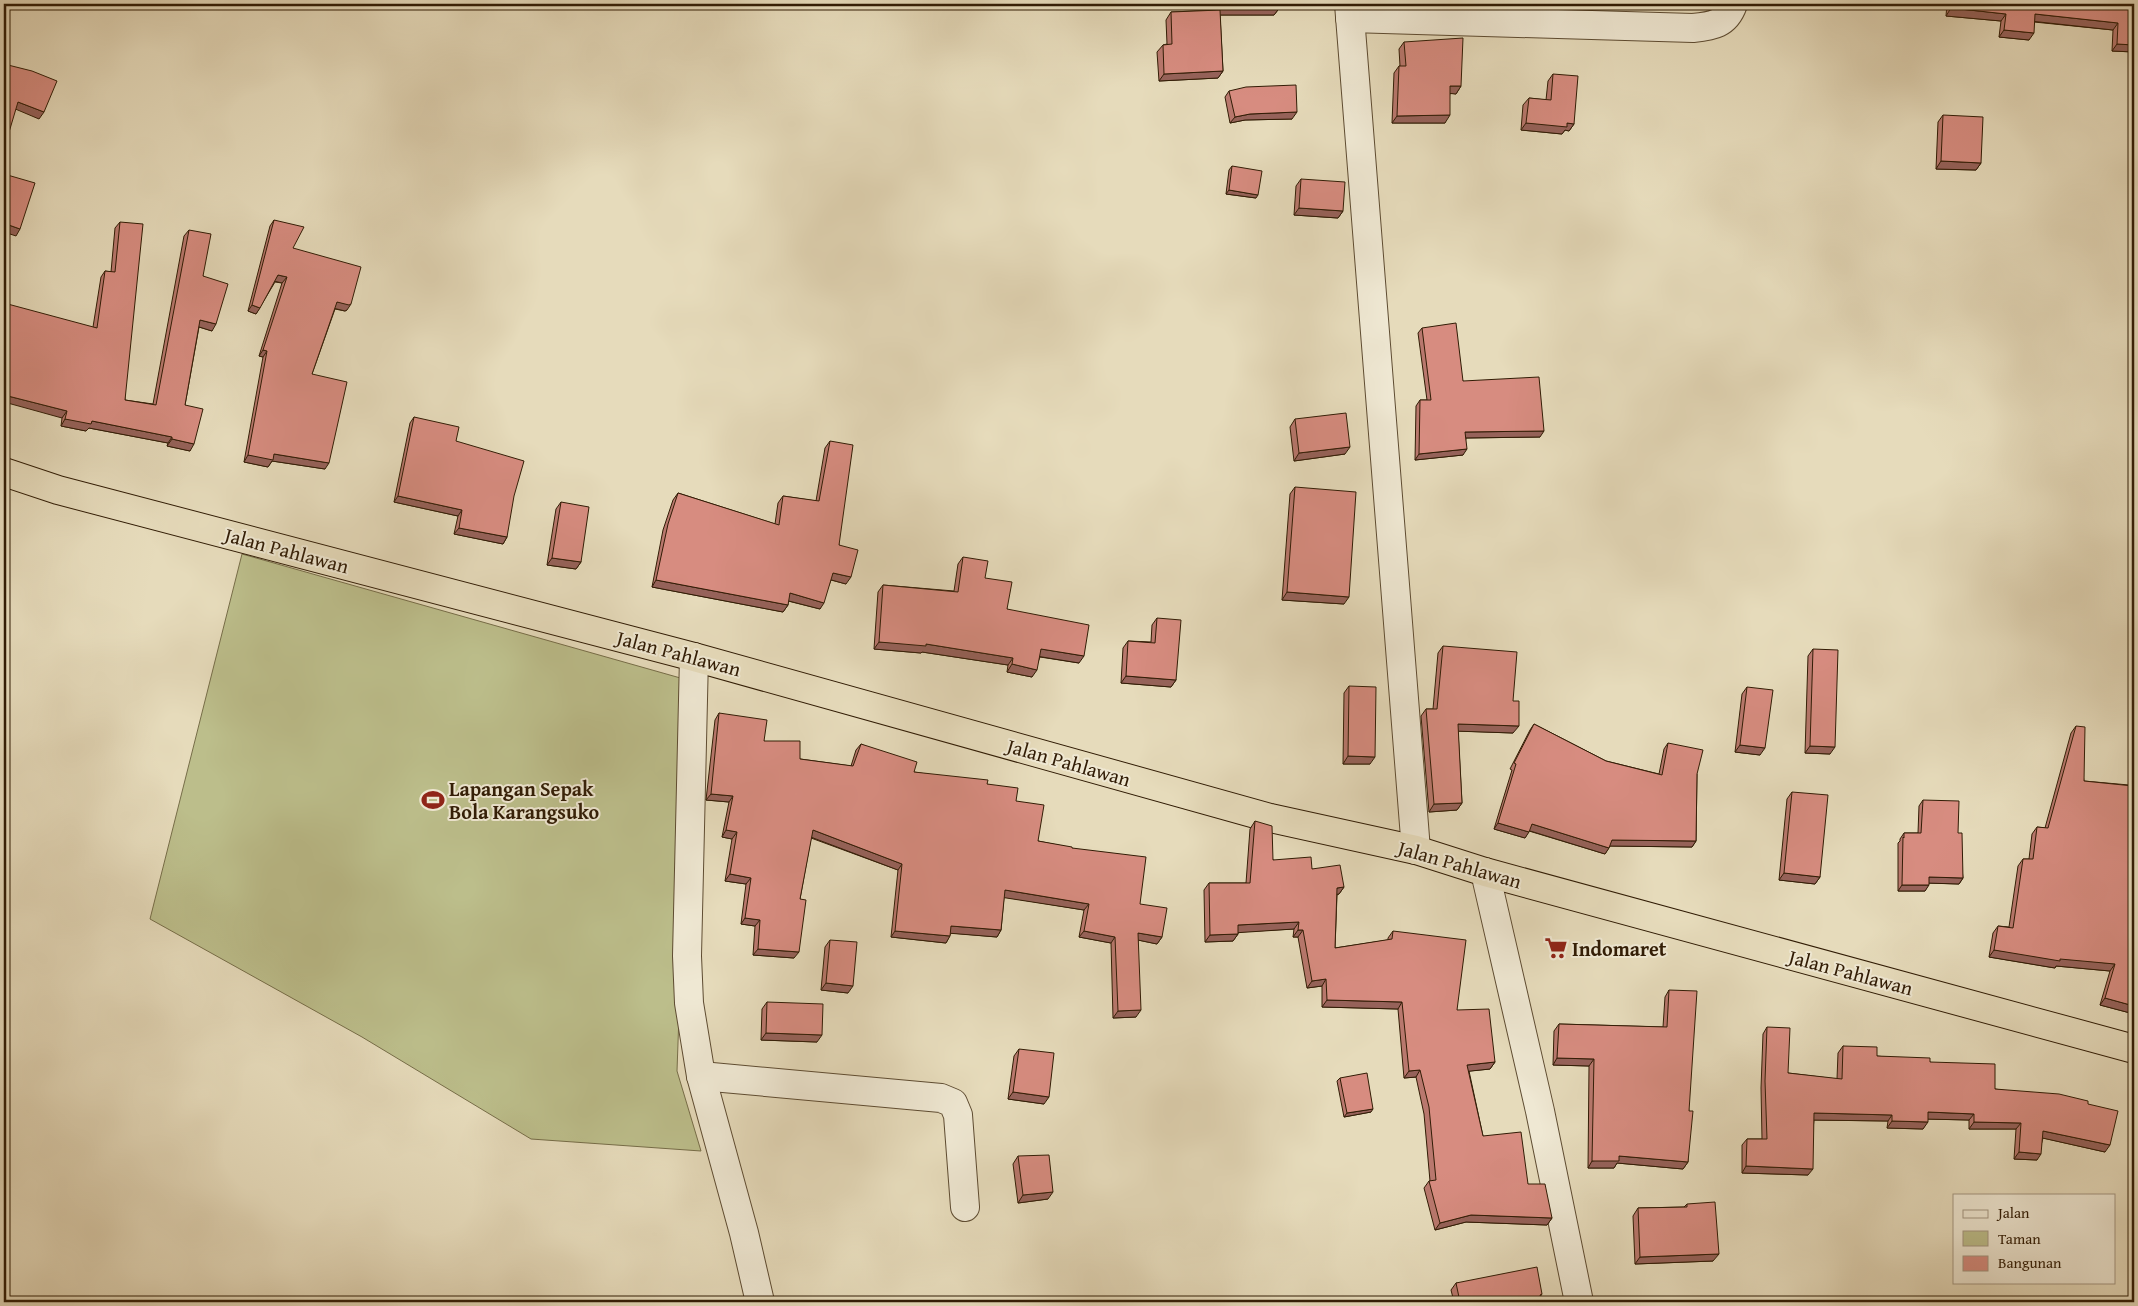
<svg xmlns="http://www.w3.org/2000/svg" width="2138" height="1306" font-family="'Gentium Book Plus',serif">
<rect width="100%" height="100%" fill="#e6dbbb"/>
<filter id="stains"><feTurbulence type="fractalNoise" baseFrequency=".004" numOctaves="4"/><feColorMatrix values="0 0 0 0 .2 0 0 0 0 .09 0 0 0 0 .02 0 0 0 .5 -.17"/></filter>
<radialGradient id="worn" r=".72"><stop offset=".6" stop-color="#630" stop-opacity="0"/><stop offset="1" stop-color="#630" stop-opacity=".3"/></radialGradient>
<path fill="#bcbe8b" stroke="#766d48" d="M242 554 691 681 677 1071 701 1151 531 1139 362 1037 150 919Z"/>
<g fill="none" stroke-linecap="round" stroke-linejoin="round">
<defs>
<g id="minor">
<path d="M1349 4 1416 850"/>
<path d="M1350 18 1693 28C1713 26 1726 24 1733 4"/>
<path d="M694 657 687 956 689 1003 701 1076 744 1233 760 1302"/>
<path d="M1485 872 1540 1111 1579 1302"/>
<path d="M701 1076 941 1098 953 1103 958 1115 965 1207"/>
</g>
<path id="trunk" d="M4 472 58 490 694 657 1270 818 1416 850 1485 872 2134 1049"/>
</defs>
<use href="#minor" stroke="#5e4c32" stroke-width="30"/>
<use href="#trunk" stroke="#311c05" stroke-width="30"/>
<use href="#minor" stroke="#efe8d3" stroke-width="28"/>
<use href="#trunk" stroke="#e6dbbb" stroke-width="28"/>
</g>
<g fill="#b9786e" stroke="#311c05">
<path d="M1216 4H1281V6L1274 15H1220L1223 71 1218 78 1159 81 1157 52 1163 45 1167 44 1166 20 1171 12 1216 10Z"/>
<path d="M1947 4H2134V52L2112 51 2113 30 2034 22 2029 40 1999 37 2001 21 1946 16Z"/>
<path d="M1404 42 1461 86 1456 94 1450 93 1445 123H1392L1394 73 1399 66H1400L1399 49Z"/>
<path d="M1553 74 1574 124 1569 131 1565 130 1562 134 1521 130 1523 105 1529 98 1546 100 1548 81Z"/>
<path d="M1229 91 1292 119 1245 120 1230 123 1225 97Z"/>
<path d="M1943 115 1981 163 1976 170 1936 169 1938 122Z"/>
<path d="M1232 166 1256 198 1226 194 1229 170Z"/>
<path d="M1301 179 1343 211 1338 218 1294 215 1296 186Z"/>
<path d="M274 220 293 248 347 310 345 311 335 309 312 374 325 469 272 461 268 467 244 462 263 357 259 356 282 283 275 282 256 314 248 311 270 226Z"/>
<path d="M120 222 125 400 153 404 184 236 189 230 203 276 212 331 199 327 185 405 190 451 167 446 168 443 89 428 86 431 61 426 62 418 93 327 101 277 105 271 111 272 115 228Z"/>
<path d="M1422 328 1463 381 1540 437 1466 438 1463 455 1415 460 1416 406 1420 400H1427L1418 333Z"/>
<path d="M414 417 456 441 507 537 503 544 454 534 458 516 394 502 410 423Z"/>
<path d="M1295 419 1345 454 1294 461 1290 427Z"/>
<path d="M830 441 839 545 846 584 831 580 820 609 788 601V605L783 612 652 587 663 530 673 500 678 493 775 524 778 503 783 496 816 501 825 448Z"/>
<path d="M1295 487 1344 604 1282 600 1290 494Z"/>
<path d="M561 502 581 562 576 569 547 565 556 509Z"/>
<path d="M963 557 985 578 1007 609 1079 663 1040 657 1032 677 1007 672 1008 665 922 652 921 653 874 649 878 592 883 585 954 591 958 564Z"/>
<path d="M1157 618 1176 680 1171 687 1121 683 1123 648 1128 641 1151 642 1152 625Z"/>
<path d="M1443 646 1513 701V733L1458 731 1462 803 1457 810 1429 812 1421 716 1426 709H1433L1438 653Z"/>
<path d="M1813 649 1830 754 1805 753 1808 656Z"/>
<path d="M1349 686 1370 764H1343L1344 693Z"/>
<path d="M1747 687 1760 755 1735 752 1742 694Z"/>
<path d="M719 713 764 741 800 759 851 766 856 750 861 744 914 772 987 784 1016 801 1038 841 1072 848 1140 904 1162 937 1157 944 1138 940 1136 1017 1113 1018 1111 943 1079 937 1084 910 1004 897 1001 930 997 937 951 933 946 943 891 937 898 870 811 838 800 899 794 958 753 955 755 926 741 924 746 884 725 881 732 839 722 837 729 802 706 800 715 720Z"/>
<path d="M1534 724 1606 761 1659 774 1664 749 1668 743 1697 774 1696 841 1692 847 1610 846 1605 854 1529 831 1525 838 1494 829 1512 770 1510 769 1530 730Z"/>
<path d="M2076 726 2084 781 2129 785 2132 755 2134 752V1014L2100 1005 2110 971 2056 966 2055 968 1989 957 1993 933 1998 926 2009 927 2018 866 2023 859H2029L2032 834 2037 827 2045 828 2071 733Z"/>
<path d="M1792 792 1820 877 1815 884 1779 880 1787 799Z"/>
<path d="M1923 800 1958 833 1963 878 1959 884 1929 883 1925 891H1898V843L1900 841V839L1904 833H1918L1919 806Z"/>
<path d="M1255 821 1273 860 1312 869 1344 887 1339 894 1337 895 1335 948 1388 940V938L1393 931 1457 1010 1495 1062 1490 1069 1469 1071 1483 1136 1528 1184 1552 1218 1547 1225 1466 1222 1435 1230 1424 1188 1429 1181H1430L1424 1114 1416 1077 1404 1078 1398 1009 1322 1007V986L1307 988 1298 937H1293L1294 929 1238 932V934L1233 941 1205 942 1204 890 1209 883H1246L1250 829Z"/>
<path d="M830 940 848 993 821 990 825 947Z"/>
<path d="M1669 990 1689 1111 1688 1162 1683 1169 1617 1163 1614 1168H1588L1589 1066 1553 1065 1554 1031 1559 1024 1663 1027 1665 997Z"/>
<path d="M767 1002 817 1042 761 1040 762 1009Z"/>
<path d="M1767 1027 1788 1073 1837 1079 1838 1053 1843 1046 1877 1056 1930 1062 1995 1089 2088 1104 2105 1152 2043 1138 2037 1160 2014 1159 2016 1129H1969V1120L1928 1119 1923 1129 1887 1128 1888 1121 1814 1120 1808 1175 1742 1173V1145L1747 1139H1762L1761 1088 1763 1034Z"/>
<path d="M1019 1049 1044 1104 1008 1099 1014 1056Z"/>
<path d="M1340 1078 1371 1112 1344 1117 1337 1081Z"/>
<path d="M1018 1156 1048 1199 1018 1203 1013 1164Z"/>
<path d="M1687 1204 1713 1261 1635 1264 1633 1216 1638 1208 1684 1207Z"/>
<path d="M1456 1283 1542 1294 1540 1297 1542 1302H1454L1451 1290Z"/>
<path d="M2134 1287V1302H2131V1292Z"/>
</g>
<g fill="#96625a" stroke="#311c05">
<path d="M1571 4H1604L1603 5Z"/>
<path d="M1223 6H1281L1274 15H1216Z"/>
<path d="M1951 8 2006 14 2001 21 1946 16Z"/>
<path d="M2035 14 2118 23 2113 30 2030 21Z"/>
<path d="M2004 30 2034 33 2029 40 1999 37Z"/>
<path d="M2117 44 2134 45V52L2112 51Z"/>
<path d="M1223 71 1218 78 1159 81 1164 74Z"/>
<path d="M1450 86H1461L1456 94 1445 93Z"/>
<path d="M18 102 44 112 39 119 13 108Z"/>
<path d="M1297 112 1292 119 1245 120 1230 123 1235 117 1250 114Z"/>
<path d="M1450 115 1445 123H1392L1397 116Z"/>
<path d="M1526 123H1567L1574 124 1569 131 1565 130 1562 134 1521 130Z"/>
<path d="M1941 161 1981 163 1976 170 1936 169Z"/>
<path d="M1229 190 1258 195 1256 198 1226 194Z"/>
<path d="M1299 208 1343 211 1338 218 1294 215Z"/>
<path d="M6 224 20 229 16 236 4 232V226Z"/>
<path d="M278 275 287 277 282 283 274 281Z"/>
<path d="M337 302 351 304 347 310 345 311 333 308Z"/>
<path d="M252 305 260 308 256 314 248 311Z"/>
<path d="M200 320 216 324 212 331 196 326Z"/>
<path d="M263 350 267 351 263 357 259 356Z"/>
<path d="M4 395 67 411 62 418 4 402Z"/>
<path d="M65 419 92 421 172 437 168 443 89 428 86 431 61 426Z"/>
<path d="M1544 431 1540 437 1462 438 1465 432Z"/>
<path d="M172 439 194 444 190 451 167 446Z"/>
<path d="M1350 447 1345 454 1294 461 1299 453Z"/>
<path d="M1467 449 1463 455 1415 460 1419 454Z"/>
<path d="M274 454 329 463 325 469 272 461 268 467 244 462 248 455Z"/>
<path d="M398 496 462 510 458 516 394 502Z"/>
<path d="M459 528 507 537 503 544 454 534Z"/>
<path d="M552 558 581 562 576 569 547 565Z"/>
<path d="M833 573 851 577 846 584 828 579Z"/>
<path d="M656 580 788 605 783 612 652 587Z"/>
<path d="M1287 592 1349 597 1344 604 1282 600Z"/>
<path d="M790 593 824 603 820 609 785 600Z"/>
<path d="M879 642 926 644 1013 658 1008 665 922 652 921 653 874 649Z"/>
<path d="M1041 649 1084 656 1079 663 1036 656Z"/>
<path d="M1012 664 1037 670 1032 677 1007 672Z"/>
<path d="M1126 676 1176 680 1171 687 1121 683Z"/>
<path d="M1458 724 1519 726 1513 733 1453 731Z"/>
<path d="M1740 745 1765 748 1760 755 1735 752Z"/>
<path d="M1810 746 1835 747 1830 754 1805 753Z"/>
<path d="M1348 756 1375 757 1370 764H1343Z"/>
<path d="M711 794 733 796 729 802 706 800Z"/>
<path d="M1462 803 1457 810 1429 812 1434 804Z"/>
<path d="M1498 823 1529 832 1525 838 1494 829Z"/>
<path d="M1532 824 1609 848 1605 854 1527 830Z"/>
<path d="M726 830 737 832 732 839 722 837Z"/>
<path d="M813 830 902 864 898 870 808 836Z"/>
<path d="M1612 840 1696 841 1692 847 1608 846Z"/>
<path d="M1784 873 1820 877 1815 884 1779 880Z"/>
<path d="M730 874 751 878 746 884 725 881Z"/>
<path d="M1929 877 1963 878 1959 884 1925 883Z"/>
<path d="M1902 885H1929L1925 891H1898Z"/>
<path d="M1344 887 1339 894 1332 895 1337 888Z"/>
<path d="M1005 890 1089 904 1084 910 1000 897Z"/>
<path d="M745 918 760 920 755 926 741 924Z"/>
<path d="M1299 922 1294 929 1233 933 1238 925Z"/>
<path d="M951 926 1001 930 997 937 947 933Z"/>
<path d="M1298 930H1303L1298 937H1293Z"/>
<path d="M895 931 950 936 946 943 891 937Z"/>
<path d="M1084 931 1115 937 1111 943 1079 937Z"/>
<path d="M1138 933 1162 937 1157 944 1133 939Z"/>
<path d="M1238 934 1233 941 1205 942 1210 935Z"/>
<path d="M758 949 799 952 794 958 753 955Z"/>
<path d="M1994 950 2115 964 2110 971 2056 966 2055 968 1989 957Z"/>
<path d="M1326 979 1322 986 1307 988 1312 981Z"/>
<path d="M826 983 853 986 848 993 821 990Z"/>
<path d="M2105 998 2134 1006V1014L2100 1005Z"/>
<path d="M1327 1000 1402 1002 1398 1009 1322 1007Z"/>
<path d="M1141 1010 1136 1017 1113 1018 1118 1011Z"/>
<path d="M766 1033 822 1035 817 1042 761 1040Z"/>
<path d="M1557 1058 1594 1059 1589 1066 1553 1065Z"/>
<path d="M1495 1062 1490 1069 1462 1072 1467 1065Z"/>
<path d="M1420 1070 1416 1077 1404 1078 1409 1071Z"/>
<path d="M1013 1092 1049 1097 1044 1104 1008 1099Z"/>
<path d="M1373 1109 1371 1112 1344 1117 1347 1113Z"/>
<path d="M1928 1112 1974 1114 1969 1120 1923 1119Z"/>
<path d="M1814 1113 1892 1115 1888 1121 1809 1120Z"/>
<path d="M1892 1121 1928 1122 1923 1129 1887 1128Z"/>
<path d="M1974 1122 2021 1123 2016 1129H1969Z"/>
<path d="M2043 1131 2110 1145 2105 1152 2038 1137Z"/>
<path d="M2019 1152 2041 1154 2037 1160 2014 1159Z"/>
<path d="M1619 1156 1688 1162 1683 1169 1617 1163 1614 1168H1588L1592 1161Z"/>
<path d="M1746 1166 1813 1169 1808 1175 1742 1173Z"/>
<path d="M1053 1192 1048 1199 1018 1203 1023 1195Z"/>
<path d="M1471 1215 1552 1218 1547 1225 1466 1222 1435 1230 1440 1223Z"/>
<path d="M1719 1254 1713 1261 1635 1264 1640 1257Z"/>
</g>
<g fill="#d78c80" stroke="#311c05">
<rect x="1223" y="4" width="58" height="2"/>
<path d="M1951 4H2134V45L2117 44 2118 23 2035 14 2034 33 2004 30 2006 14 1951 8Z"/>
<path d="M1220 10 1223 71 1164 74 1163 45 1172 44 1171 12Z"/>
<path d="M1463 38 1461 86H1450V115L1397 116 1399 66H1406L1404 42Z"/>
<path d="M4 64 32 71 57 81 44 112 18 102 4 149Z"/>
<path d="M1553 74 1578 76 1574 124 1567 123V127L1526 123 1529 98 1551 100Z"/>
<path d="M1296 85 1297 112 1250 114 1235 117 1229 91 1246 87Z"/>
<path d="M1943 115 1983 117 1981 163 1941 161Z"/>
<path d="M1232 166 1262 171 1258 195 1229 190Z"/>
<path d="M4 174 35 183 20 229 6 224V226H4Z"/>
<path d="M1301 179 1345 182 1343 211 1299 208Z"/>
<path d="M274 220 304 227 293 248 361 267 351 304 349 305 337 302 312 374 347 382 329 463 274 454 273 460 248 455 267 351 263 350 287 277 278 275 260 308 252 305Z"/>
<path d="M120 222 143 224 125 400 156 405 189 230 211 234 203 276 228 284 216 324 200 320 185 405 203 409 194 444 172 439V437L92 421 91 424 65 419 67 411 4 395V303L97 328 105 271 115 272Z"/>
<path d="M1456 323 1463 381 1539 377 1544 431 1465 432 1467 449 1419 454 1420 400H1431L1422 328Z"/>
<path d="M1346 413 1350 447 1299 453 1295 419Z"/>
<path d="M414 417 459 427 456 441 524 461 514 496 507 537 459 528 462 510 398 496Z"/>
<path d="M830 441 853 445 839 545 858 550 851 577 833 573 824 603 790 593 788 605 656 580 668 524 678 493 779 525 783 496 819 501Z"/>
<path d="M1295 487 1356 492 1349 597 1287 592Z"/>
<path d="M561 502 589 507 581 562 552 558Z"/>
<path d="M963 557 988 561 985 578 1012 582 1007 609 1089 625 1084 656 1041 649 1037 670 1012 664 1013 658 926 644V646L879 642 883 585 958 592Z"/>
<path d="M1157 618 1181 620 1176 680 1126 676 1128 641 1155 643Z"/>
<path d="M1443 646 1517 652 1513 701H1519V726L1458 724 1462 803 1434 804 1426 709H1437Z"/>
<path d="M1813 649 1838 650 1835 747 1810 746Z"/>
<path d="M1349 686 1376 687 1375 757 1348 756Z"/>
<path d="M1747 687 1773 690 1765 748 1740 745Z"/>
<path d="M719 713 767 720 764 741H800V759L853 766 861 744 917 762 914 772 988 780 987 784 1018 788 1016 801 1044 805 1038 841 1072 847V848L1146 857 1140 904 1167 908 1162 937 1138 933 1141 1010 1118 1011 1115 937 1084 931 1089 904 1005 890 1001 930 951 926 950 936 895 931 902 864 813 830 800 899 806 900 799 952 758 949 760 920 745 918 751 878 730 874 737 832 726 830 733 796 711 794Z"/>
<path d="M1534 724 1606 761 1662 775 1668 743 1703 750 1697 774 1696 841 1612 840 1609 848 1532 824 1529 832 1498 823 1516 764 1514 763Z"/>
<path d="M2076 726 2085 727 2084 781 2133 786 2134 777V1006L2105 998 2115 964 2060 959V961L1994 950 1998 926 2013 928 2023 859H2033L2037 827 2048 828Z"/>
<path d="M1792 792 1828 795 1820 877 1784 873Z"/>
<path d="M1923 800 1959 801 1958 833H1962L1963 878 1929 877V885H1902L1903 837 1904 838V833H1921Z"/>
<path d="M1255 821 1272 826 1273 860 1311 857 1312 869 1340 865 1344 887 1337 888 1335 948 1392 939 1393 931 1466 940 1457 1010 1489 1009 1495 1062 1467 1065 1483 1136 1521 1132 1528 1184H1545L1552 1218 1471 1215 1440 1223 1429 1181 1436 1180 1429 1107 1420 1070 1409 1071 1402 1002 1327 1000 1326 979 1312 981 1303 930H1298L1299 922 1238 925V934L1210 935 1209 883H1250Z"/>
<path d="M830 940 857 942 853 986 826 983Z"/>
<path d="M1669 990 1697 991 1689 1111H1693L1688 1162 1619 1156V1161H1592L1594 1059 1557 1058 1559 1024 1667 1027Z"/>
<path d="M767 1002 823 1004 822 1035 766 1033Z"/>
<path d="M1767 1027 1790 1028 1788 1073 1842 1079 1843 1046 1877 1047V1056L1930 1058V1062L1995 1064V1089L2059 1094 2088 1101V1104L2118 1111 2110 1145 2043 1131 2041 1154 2019 1152 2021 1123 1974 1122V1114L1928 1112V1122L1892 1121V1115L1814 1113 1813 1169 1746 1166 1747 1139H1767L1765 1081Z"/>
<path d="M1019 1049 1054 1053 1049 1097 1013 1092Z"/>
<path d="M1367 1073 1373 1109 1347 1113 1340 1078Z"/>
<path d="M1049 1155 1053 1192 1023 1195 1018 1156Z"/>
<path d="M1715 1202 1719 1254 1640 1257 1638 1208 1687 1207V1204Z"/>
<path d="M1537 1267 1542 1294 1540 1295 1542 1302H1460L1456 1283Z"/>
</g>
<defs>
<symbol id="stadium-bare" viewBox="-9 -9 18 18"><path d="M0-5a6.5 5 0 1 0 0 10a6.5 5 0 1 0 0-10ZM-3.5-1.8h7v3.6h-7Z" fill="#8f2418" stroke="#efe8d3" stroke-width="2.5" paint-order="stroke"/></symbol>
<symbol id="supermarket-bare" viewBox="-9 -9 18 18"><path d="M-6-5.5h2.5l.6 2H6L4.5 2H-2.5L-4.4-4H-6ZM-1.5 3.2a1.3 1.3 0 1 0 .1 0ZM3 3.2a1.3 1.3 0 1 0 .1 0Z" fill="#8f2418" stroke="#efe8d3" stroke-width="2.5" paint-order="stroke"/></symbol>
</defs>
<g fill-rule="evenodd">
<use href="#stadium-bare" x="417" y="784" width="32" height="32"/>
<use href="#supermarket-bare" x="1540" y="932" width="32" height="32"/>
</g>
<g text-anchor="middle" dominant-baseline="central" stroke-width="4" stroke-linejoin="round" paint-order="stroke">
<g font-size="20" fill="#311c05" stroke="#efe8d3">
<text transform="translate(287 550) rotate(15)">Jalan Pahlawan</text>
<text transform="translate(679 653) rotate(15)">Jalan Pahlawan</text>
<text transform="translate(1069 762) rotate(16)">Jalan Pahlawan</text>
<text transform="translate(1460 864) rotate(16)">Jalan Pahlawan</text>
<text transform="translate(1851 972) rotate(15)">Jalan Pahlawan</text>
</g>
<g font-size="20" font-weight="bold" fill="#311c05" stroke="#efe8d3" text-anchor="start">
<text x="449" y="788">Lapangan Sepak<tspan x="449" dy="23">Bola Karangsuko</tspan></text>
<text x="1572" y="948">Indomaret</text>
</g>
</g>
<rect width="2138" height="1306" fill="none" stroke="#e6dbbb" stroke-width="20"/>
<rect x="5" y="5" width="2128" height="1296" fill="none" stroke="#311c05" stroke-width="2.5"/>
<rect x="10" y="10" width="2118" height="1286" fill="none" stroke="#311c05"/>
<rect x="1953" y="1194" width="162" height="90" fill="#efe8d3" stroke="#a39681"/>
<rect x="1963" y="1210" width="25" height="8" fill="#efe8d3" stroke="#a39681"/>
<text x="1998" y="1218" font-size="15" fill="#311c05">Jalan</text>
<rect x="1963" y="1231" width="25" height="15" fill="#bcbe8b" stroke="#a39681"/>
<text x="1998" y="1244" font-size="15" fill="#311c05">Taman</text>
<rect x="1963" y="1256" width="25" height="15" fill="#d78c80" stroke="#a39681"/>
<text x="1998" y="1268" font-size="15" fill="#311c05">Bangunan</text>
<rect width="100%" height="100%" filter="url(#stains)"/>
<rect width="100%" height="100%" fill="url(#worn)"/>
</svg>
